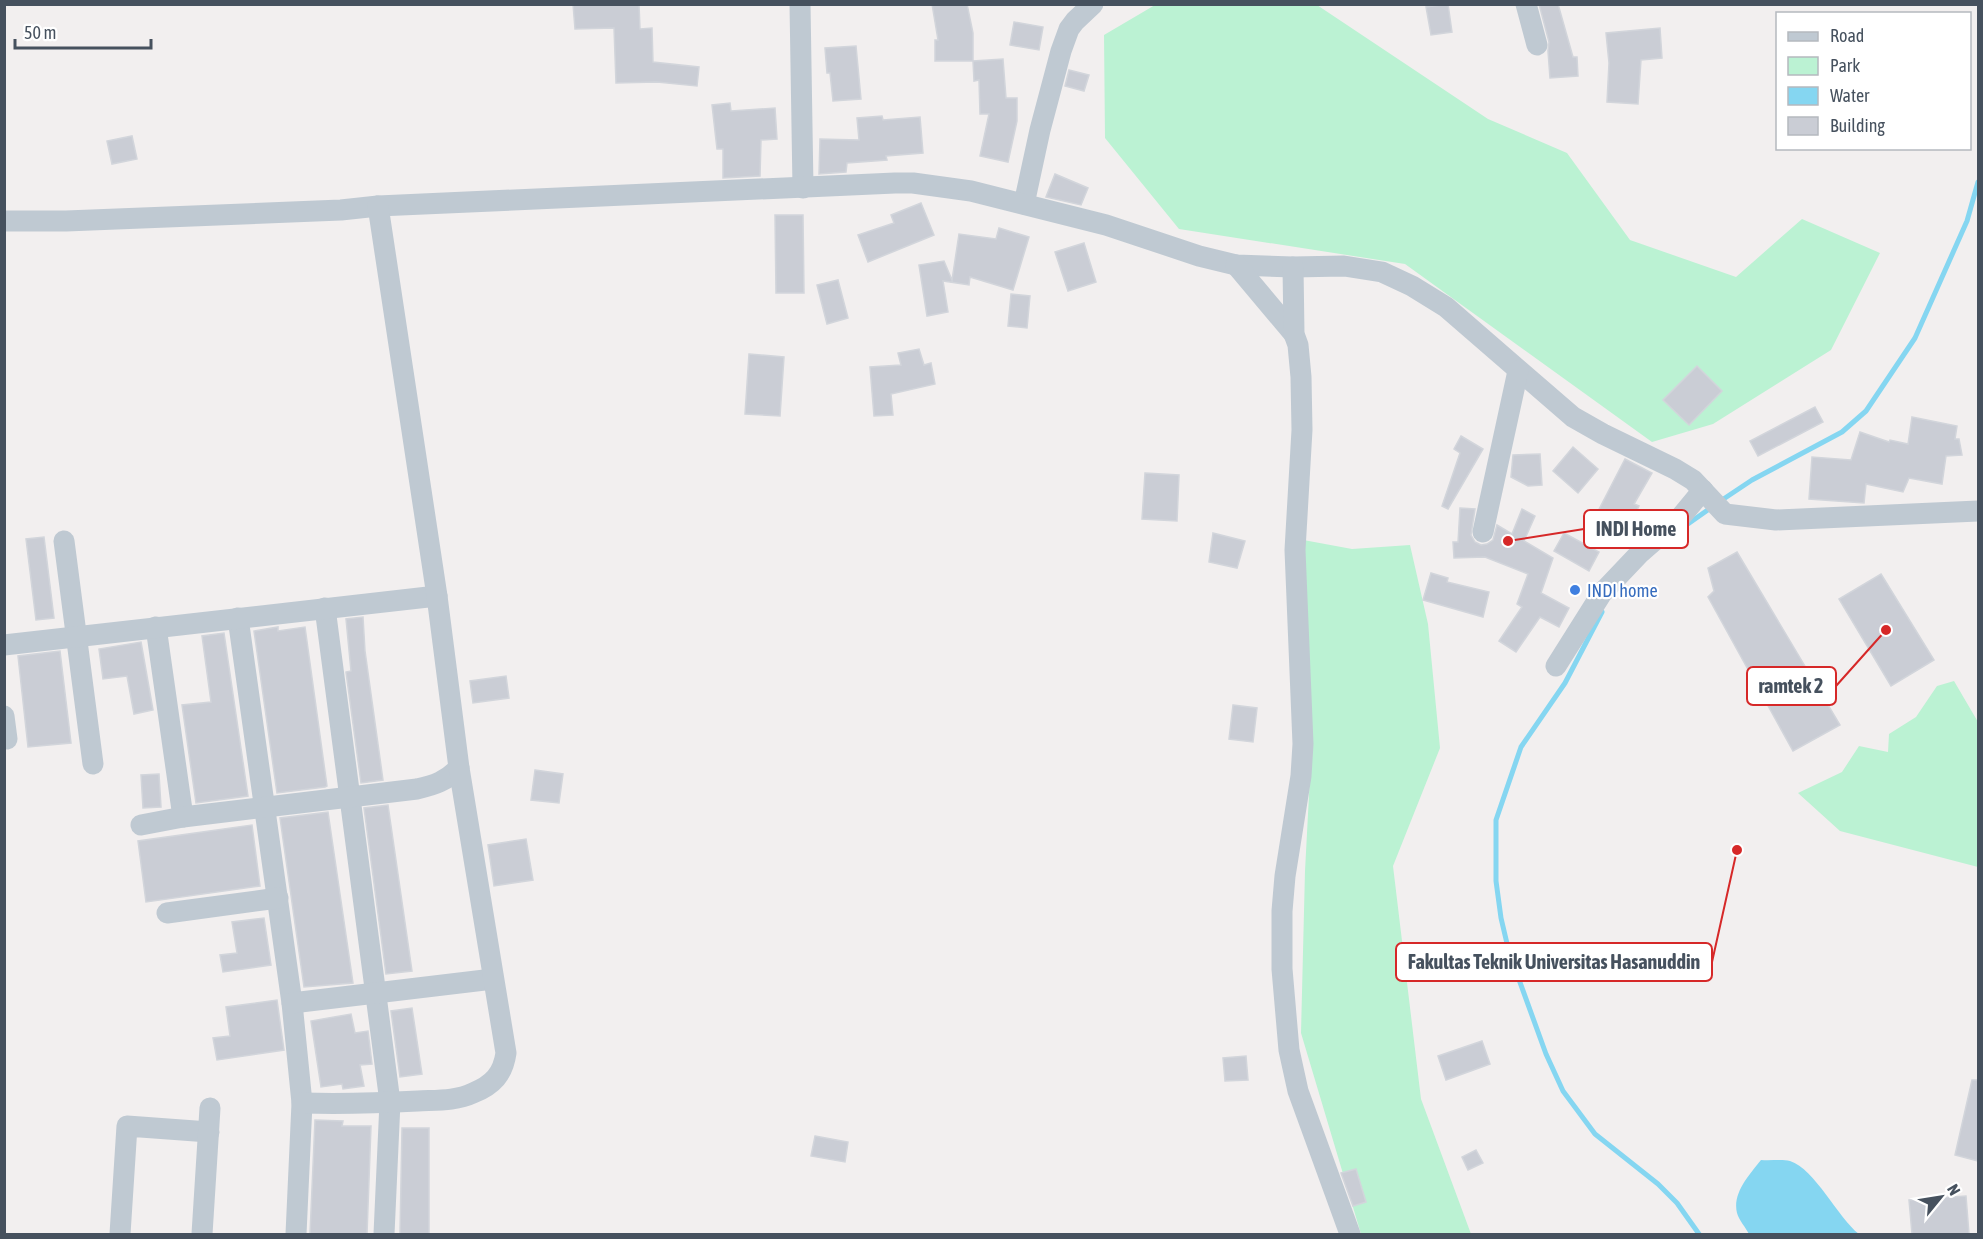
<svg xmlns="http://www.w3.org/2000/svg" width="1983" height="1239" font-family="'Asap Condensed',sans-serif">
<rect width="100%" height="100%" fill="#f2efef"/>
<g fill="#bbf2d3">
<path d="M1155 5H1317L1488 119 1567 153 1630 240 1736 277 1802 219 1880 253 1831 350 1713 424 1652 442 1405 264 1179 229 1105 138 1104 35Z"/>
<path d="M1298 539 1352 549 1410 545 1428 624 1440 748 1393 866 1421 1099 1471 1234H1361L1301 1033 1305 871 1312 738Z"/>
<path d="M1954 681 1978 722V867L1840 831 1798 793 1842 772 1859 746 1888 752 1889 734 1916 717 1937 686Z"/>
</g>
<path fill="#85d6f1" d="M1761 1160C1770 1161 1782 1159 1790 1161 1815 1169 1838 1218 1859 1234H1749C1746 1228 1739 1220 1737 1213 1732 1193 1750 1174 1761 1160Z"/>
<g fill="none" stroke-linecap="round" stroke-linejoin="round">
<g stroke="#85d6f1" stroke-width="5">
<path d="M1719 502 1752 480 1842 432 1866 411 1915 338 1967 221 1978 182"/>
<path d="M1685 526 1712 507"/>
<path d="M1602 612 1565 683 1521 747 1496 820V881L1501 918 1509 952 1546 1054 1563 1091 1595 1134 1658 1184 1677 1203 1699 1234"/>
</g>
</g>
<g fill="#cacdd5" stroke="#d2d5db" stroke-width="1.5">
<path d="M573 4H639L640 29 652 28 653 62 699 67 697 86 657 82 616 83 614 28 575 29Z"/>
<path d="M932 4H967L973 33V61H935V40H938Z"/>
<path d="M1448 4 1452 32 1431 35 1426 7Z"/>
<path d="M1539 4H1558L1573 57H1577L1578 76 1550 78 1548 51 1549 42Z"/>
<path d="M1014 22 1043 27 1039 50 1010 45Z"/>
<path d="M1660 28 1662 58 1641 60 1638 104 1607 102 1609 63 1606 33Z"/>
<path d="M856 46 861 99 833 101 830 73H827L825 48Z"/>
<path d="M1003 59 1006 98H1017V121L1008 162 980 156 989 114H980L979 80 974 81 973 61Z"/>
<path d="M1069 70 1089 75 1084 91 1065 86Z"/>
<path d="M730 103 731 111 775 108 777 139 761 140 760 176 723 178V149H717L712 105Z"/>
<path d="M882 116 883 120 920 117 923 153 886 156 887 160 847 163 846 172 819 174 820 139 859 140 857 118Z"/>
<path d="M132 136 137 159 112 164 107 141Z"/>
<path d="M1055 174 1088 188 1081 205 1046 197Z"/>
<path d="M921 203 934 235 868 262 858 235 894 223 891 215Z"/>
<path d="M775 215H803L804 293H776Z"/>
<path d="M999 228 1029 237 1013 290 970 277 969 285 943 281 948 312 927 316 919 265 944 261 952 280 959 234 996 239Z"/>
<path d="M1084 243 1096 282 1068 291 1055 252Z"/>
<path d="M838 280 848 318 827 324 817 285Z"/>
<path d="M1011 294 1030 296 1027 328 1008 326Z"/>
<path d="M919 349 924 365 931 363 935 384 891 394 893 415 874 416 870 367 901 365 898 353Z"/>
<path d="M749 354 784 357 780 416 745 414Z"/>
<path d="M1697 366 1722 391 1689 425 1663 400Z"/>
<path d="M1815 407 1823 422 1758 456 1750 441Z"/>
<path d="M1912 417 1957 426 1955 439H1959L1962 455 1946 456 1942 484 1909 478 1903 492 1866 484 1864 503 1809 499 1812 457 1851 460 1860 432 1889 442 1890 440 1908 444Z"/>
<path d="M1461 436 1483 449 1448 509 1442 506 1460 453 1454 449Z"/>
<path d="M1573 447 1598 469 1578 493 1553 471Z"/>
<path d="M1540 454 1542 485 1528 486 1511 477 1513 455Z"/>
<path d="M1625 459 1652 473 1634 504 1639 506 1625 534 1594 519Z"/>
<path d="M1145 473 1179 475 1177 521 1142 519Z"/>
<path d="M1460 508 1475 509 1471 535 1475 542 1481 545 1487 544 1493 540 1497 525 1512 534 1522 509 1535 516 1524 541 1553 558 1541 593 1569 608 1559 627 1540 617 1516 652 1499 641 1522 607 1517 604 1528 574 1485 557 1454 558 1453 542H1458Z"/>
<path d="M1213 533 1245 541 1237 568 1209 562Z"/>
<path d="M1564 533 1599 552 1589 571 1554 551Z"/>
<path d="M44 537 54 618 36 620 26 539Z"/>
<path d="M1737 552 1840 725 1793 751 1708 597 1714 591 1708 568Z"/>
<path d="M1431 573 1448 578 1447 582 1489 592 1483 617 1423 600Z"/>
<path d="M1881 574 1934 660 1891 686 1839 599Z"/>
<path d="M363 617 365 651 383 780 361 783 346 672 351 671 346 619Z"/>
<path d="M278 627V631L305 627 327 786 325 787 277 793 254 631Z"/>
<path d="M224 633 248 796 196 803 182 705 211 702 202 636Z"/>
<path d="M141 642 153 710 134 714 127 676 103 679 99 649Z"/>
<path d="M60 651 71 743 28 747 18 656Z"/>
<path d="M506 676 509 698 473 703 470 681Z"/>
<path d="M1233 705 1257 708 1253 742 1229 739Z"/>
<path d="M535 770 563 774 559 803 531 800Z"/>
<path d="M159 774 161 807 143 808 141 775Z"/>
<path d="M388 805 412 971 386 974 364 808Z"/>
<path d="M328 812 353 983 304 987 280 818Z"/>
<path d="M252 825 260 886 146 902 138 841Z"/>
<path d="M526 839 533 880 494 886 488 845Z"/>
<path d="M264 918 271 965 223 972 220 955 237 953 232 922Z"/>
<path d="M277 1000 284 1050 217 1060 213 1038 230 1036 226 1007Z"/>
<path d="M412 1008 422 1074 400 1077 391 1011Z"/>
<path d="M351 1014 355 1033 368 1031 372 1064 360 1065 364 1086 343 1089 342 1084 321 1087 311 1021Z"/>
<path d="M1482 1041 1490 1064 1446 1080 1438 1056Z"/>
<path d="M1246 1056 1248 1080 1225 1081 1223 1058Z"/>
<path d="M1972 1080H1978V1161L1955 1155Z"/>
<path d="M315 1120 343 1121 342 1126H371L367 1234H310Z"/>
<path d="M402 1128H429V1234H400Z"/>
<path d="M815 1136 848 1142 845 1162 811 1156Z"/>
<path d="M1476 1150 1483 1163 1468 1170 1462 1157Z"/>
<path d="M1356 1169 1366 1202 1353 1206 1341 1173Z"/>
<path d="M1966 1196 1969 1234H1912L1909 1200Z"/>
</g>
<g fill="none" stroke-linecap="round" stroke-linejoin="round">
<g stroke="#bfc9d2" stroke-width="21">
<path d="M800 4 803 188"/>
<path d="M1526 4 1537 45"/>
<path d="M1024 204 1040 130 1061 51 1069 29 1075 21 1093 4"/>
<path d="M4 221H66L341 210 378 206 895 183H913L971 191 1106 225 1199 256 1236 265 1293 267 1344 266 1382 272 1412 286 1446 307 1573 417 1603 434 1675 469 1693 480 1725 514 1776 520 1978 511"/>
<path d="M1236 265 1294 334"/>
<path d="M1293 267 1294 334 1298 345 1301 377 1302 430 1295 550 1303 744 1301 776 1285 876 1282 911V969L1289 1050 1298 1091 1350 1234"/>
<path d="M1483 532 1518 371"/>
<path d="M64 541 93 764"/>
<path d="M325 608 390 1102 384 1234"/>
<path d="M238 618 292 1003 302 1103 296 1234"/>
<path d="M156 627 183 817"/>
<path d="M4 645 437 596"/>
<path d="M1556 666 1602 593 1640 553 1679 519 1703 490"/>
<path d="M4 716 7 739"/>
<path d="M141 825 183 817 417 789C435 785 446 781 459 768"/>
<path d="M167 913 278 898"/>
<path d="M292 1003 493 979"/>
<path d="M302 1103C341 1104 380 1103 418 1101 437 1100 456 1101 473 1093 493 1085 503 1074 506 1053L459 768 437 596 378 206"/>
<path d="M120 1234 127 1126 209 1132"/>
<path d="M202 1234 210 1108"/>
</g>
</g>
<circle fill="#3f7fe0" stroke="#fff" stroke-width="2" cx="1575" cy="590" r="6"/>
<g text-anchor="middle" dominant-baseline="central" stroke-width="4.5" stroke-linejoin="round" paint-order="stroke">
<g font-size="18" fill="#366cbe" stroke="#fff" text-anchor="start">
<text x="1587" y="590">INDI home</text>
</g>
</g>
<path fill="none" stroke="#d62828" stroke-width="2" d="M1508 541L1584 529M1886 630L1836 686M1737 850L1712 962"/>
<g fill="#d62828" stroke="#fff" stroke-width="2">
<circle cx="1508" cy="541" r="6"/>
<circle cx="1886" cy="630" r="6"/>
<circle cx="1737" cy="850" r="6"/>
</g>
<g fill="#fff" stroke="#d62828" stroke-width="2">
<rect x="1584" y="510" width="104" height="38" rx="6"/>
<rect x="1747" y="667" width="89" height="38" rx="6"/>
<rect x="1396" y="943" width="316" height="38" rx="6"/>
</g>
<g font-size="20" text-anchor="middle" font-weight="bold" fill="#46515e">
<text x="1636" y="536">INDI Home</text>
<text x="1791" y="693">ramtek 2</text>
<text x="1554" y="969">Fakultas Teknik Universitas Hasanuddin</text>
</g>
<rect width="1983" height="1239" fill="none" stroke="#46515e" stroke-width="12"/>
<rect x="1776" y="12" width="195" height="138" fill="#ffffff" stroke="#b5b9bf" stroke-width="1.5"/>
<rect x="1788" y="32" width="30" height="9" fill="#bfc9d2" stroke="#b5b9bf" stroke-width="1.5"/>
<text x="1830" y="42" font-size="18" fill="#46515e">Road</text>
<rect x="1788" y="57" width="30" height="18" fill="#bbf2d3" stroke="#b5b9bf" stroke-width="1.5"/>
<text x="1830" y="72" font-size="18" fill="#46515e">Park</text>
<rect x="1788" y="87" width="30" height="18" fill="#85d6f1" stroke="#b5b9bf" stroke-width="1.5"/>
<text x="1830" y="102" font-size="18" fill="#46515e">Water</text>
<rect x="1788" y="117" width="30" height="18" fill="#cacdd5" stroke="#b5b9bf" stroke-width="1.5"/>
<text x="1830" y="132" font-size="18" fill="#46515e">Building</text>
<g transform="translate(1941 1197) rotate(60)" stroke="#ffffff" stroke-width="4.5" paint-order="stroke">
<path d="M0-4.5L10 22L0 15L-10 22Z" fill="#46515e"/>
<text y="-9" font-size="16" font-weight="bold" text-anchor="middle" fill="#46515e">N</text>
</g>
<path d="M15 39v9h136v-9" fill="none" stroke="#46515e" stroke-width="3"/>
<text x="24" y="39" font-size="18" fill="#46515e" stroke="#ffffff" stroke-width="4.5" paint-order="stroke">50 m</text>
</svg>
